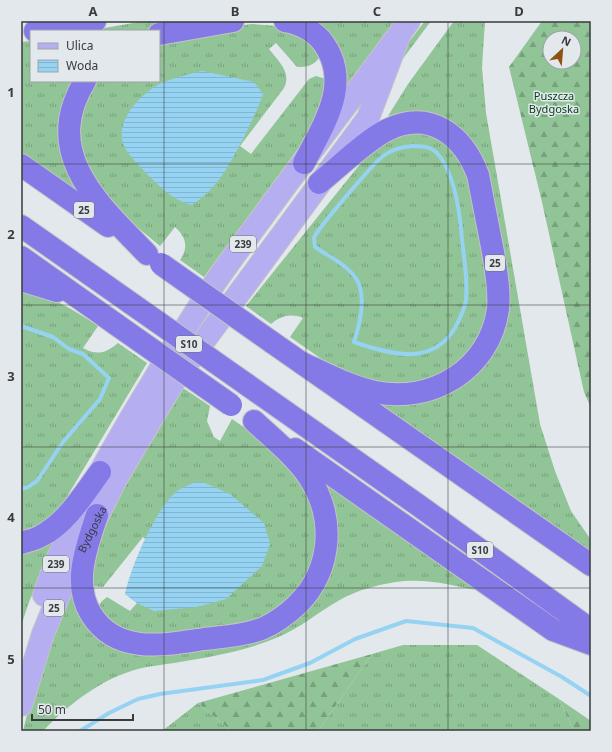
<svg xmlns="http://www.w3.org/2000/svg" width="612" height="752" font-family="'Noto Sans',sans-serif">
<defs>
<pattern id="grass-tufts" width="24" height="20" patternUnits="userSpaceOnUse"><rect width="24" height="20" fill="#91c496"/><path d="M3 7l-1-3M5 7V3M7 7l1-3M15 17l-1-3M17 17v-4M19 17l1-3" fill="none" stroke="#77a07c"/></pattern>
<pattern id="forest-firs" width="22" height="20" patternUnits="userSpaceOnUse"><rect width="22" height="20" fill="#91c496"/><path d="M5 1l3.5 6h-7zM16 11l3.5 6h-7z" fill="#77a07c"/></pattern>
<pattern id="water-rules" width="6" height="5" patternUnits="userSpaceOnUse"><rect width="6" height="5" fill="#96d3f2"/><path d="M0 2.5h6" fill="none" stroke="#82b6d0"/></pattern>
</defs>
<rect width="100%" height="100%" fill="#e3e8ed"/>
<g fill="url(#grass-tufts)">
<path d="M145 21H197L142 31H87Z"/>
<path d="M311 21H399L348 89 343 87Z"/>
<path d="M425 21H431L396 68 391 65Z"/>
<path d="M454 21H485L482 67 486 113 540 424 555 471 571 511 591 540V556L369 400 414 402 495 345 484 165 424 113 405 112 388 116 408 84Z"/>
<path d="M252 24 277 26 311 42 319 58C313 66 307 67 297 67L276 43 269 49C278 61 292 72 284 88L240 146 251 154 309 79 316 76 326 79 325 99 308 135 204 277 180 260C189 247 186 237 175 227L160 246 114 208 98 191 78 148 86 90 92 81H159V38Z"/>
<path d="M31 41V81H75L83 198 21 155V42Z"/>
<path d="M416 129 451 141 470 172 490 289 488 317 470 358 415 389 369 382 333 367 290 337 303 318C290 313 281 316 271 324L246 306 369 153 384 139Z"/>
<path d="M21 287C49 296 73 309 98 326L83 348C97 356 106 353 118 343L147 363 62 505 47 521 21 534Z"/>
<path d="M183 388 210 406 207 421 214 437 220 441 232 419 279 452 307 491 320 529 314 566 294 597 262 620 186 632 152 634 125 631 113 624 98 610 101 602 107 597 130 611 137 603 125 594 146 540 143 537 103 587 91 586 100 531 140 457Z"/>
<path d="M316 473 482 591C456 586 430 579 404 581 383 583 356 590 338 601 317 613 299 629 276 638 243 652 208 657 174 663 162 665 149 666 138 669 101 679 69 704 43 731H23L30 702 71 586 78 610 166 653 315 600Z"/>
<path d="M56 540 29 602 21 626V550Z"/>
<path d="M403 645H477L559 699 574 731H318L372 654Z"/>
<path d="M198 703 231 731H162Z"/>
</g>
<g fill="url(#forest-firs)" fill-rule="evenodd">
<path d="M542 21H591V408L584 392 542 202 509 67ZM550 38H574V62H550Z"/>
<path d="M372 654 318 731H231L198 703Z"/>
<path d="M559 699 591 721V731H574Z"/>
</g>
<g fill="url(#water-rules)">
<path d="M202 71 254 82 263 94C258 109 251 122 244 137 229 165 219 187 192 205 172 200 159 186 145 172 138 164 126 153 123 143 115 119 144 90 164 82 176 77 190 74 202 71Z"/>
<path d="M196 482 205 483 230 494 264 523 270 544 262 566 226 599 197 607 154 611 137 603 125 594C131 566 155 510 176 492 182 487 189 485 196 482Z"/>
</g>
<g fill="none" stroke-linecap="round" stroke-linejoin="round">
<g stroke="#96d3f2" stroke-width="4">
<path d="M412 146C421 146 430 146 437 153 455 173 460 213 462 239 464 259 468 280 466 300 465 309 459 320 455 328 432 367 389 354 354 342 360 324 366 297 357 280 349 266 328 256 315 247 315 245 314 241 314 238 316 230 374 163 383 156 392 149 401 147 412 146Z"/>
<path d="M21 326 53 337 69 349 83 354 109 378 100 399 63 442 37 481 28 487 21 489"/>
<path d="M80 731 109 713 138 699 160 694 263 680 310 663 355 639 406 621 473 628 562 677 591 696"/>
</g>
<defs>
<g id="primary">
<path d="M44 595C66 530 101 469 135 411 163 365 190 318 221 274 282 188 347 105 409 21"/>
<path id="s1" d="M21 705 43 634 61 590 116 479 173 383 368 118 399 36"/>
</g>
<g id="highway">
<path d="M285 21C300 23 316 32 324 44 352 84 323 125 304 163"/>
<path d="M35 31 95 21"/>
<path d="M159 34 233 21"/>
<path d="M85 81C40 154 100 205 147 254"/>
<path d="M21 165 108 226"/>
<path d="M21 226 132 304"/>
<path d="M21 257 117 325"/>
<path d="M21 280 57 291"/>
<path d="M273 343 591 565"/>
<path d="M302 363C325 373 350 387 375 392 432 404 490 369 498 309 500 290 496 271 493 252 488 226 483 200 478 175 463 135 430 109 387 130 365 141 339 167 319 183"/>
<path d="M246 384 418 505 591 630"/>
<path d="M295 449 553 630 591 644"/>
<path d="M97 515C87 546 72 583 91 614 116 655 165 645 204 639 220 637 238 636 255 631 267 628 279 620 289 612 331 578 338 522 309 477 294 455 272 438 254 421"/>
<path d="M21 543C27 541 33 540 39 537 66 524 83 495 100 472"/>
</g>
</defs>
<use href="#primary" stroke="#c4c4c5" stroke-width="24"/>
<use href="#highway" stroke="#c4c4c5" stroke-width="24"/>
<use href="#primary" stroke="#b5aff1" stroke-width="22"/>
<use href="#highway" stroke="#837ae7" stroke-width="22"/>
<defs>
<g id="highway-bridge">
<path d="M161 264 273 343"/>
<path d="M132 304 246 384"/>
<path d="M117 325 231 405"/>
</g>
</defs>
<use href="#highway-bridge" stroke="#c4c4c5" stroke-width="24" stroke-linecap="butt"/>
<use href="#highway-bridge" stroke="#837ae7" stroke-width="22"/>
</g>
<path fill="none" stroke="#393b3d" stroke-width="1" stroke-opacity="0.55" d="M164 21V731M306 21V731M448 21V731M21 164H591M21 305H591M21 447H591M21 588H591"/>
<g text-anchor="middle" dominant-baseline="central" stroke-width="3" stroke-linejoin="round" paint-order="stroke">
<g fill="#e3e8ed" stroke="#6c6f72" stroke-width="1">
<rect x="74" y="202" width="20" height="16" rx="3"/>
<rect x="230" y="236" width="26" height="16" rx="3"/>
<rect x="485" y="255" width="20" height="16" rx="3"/>
<rect x="176" y="336" width="26" height="16" rx="3"/>
<rect x="467" y="542" width="26" height="16" rx="3"/>
<rect x="43" y="556" width="26" height="16" rx="3"/>
<rect x="44" y="600" width="20" height="16" rx="3"/>
</g>
<g font-size="10" font-weight="bold" fill="#393b3d">
<text x="84" y="210">25</text>
<text x="243" y="244">239</text>
<text x="495" y="263">25</text>
<text x="189" y="344">S10</text>
<text x="480" y="550">S10</text>
<text x="56" y="564">239</text>
<text x="54" y="608">25</text>
</g>
<g font-size="11" fill="#003f12" stroke="#e3e8ed">
<text x="554" y="95">Puszcza<tspan x="554" dy="13">Bydgoska</tspan></text>
</g>
<g font-size="11" fill="#393b3d" stroke="#e3e8ed">
<text stroke="none"><textPath href="#s1" startOffset="190">Bydgoska</textPath></text>
</g>
</g>
<rect width="612" height="752" fill="none" stroke="#e3e8ed" stroke-width="44"/>
<rect x="30" y="30" width="130" height="52" fill="#e3e8ed" stroke="#9fa3a7"/>
<rect x="38" y="43" width="20" height="6" fill="#b5aff1" stroke="#9fa3a7"/>
<text x="66" y="50" font-size="12" fill="#393b3d">Ulica</text>
<rect x="38" y="60" width="20" height="12" fill="url(#water-rules)" stroke="#9fa3a7"/>
<text x="66" y="70" font-size="12" fill="#393b3d">Woda</text>
<g transform="translate(562 50) rotate(26)"><circle r="19" fill="#e3e8ed" stroke="#9fa3a7"/>
<path d="M0-3L7 15L0 10L-7 15Z" fill="#8e540f"/>
<text y="-6" font-size="11" font-weight="bold" text-anchor="middle" fill="#393b3d">N</text>
</g>
<path d="M32 714v6h101v-6" fill="none" stroke="#393b3d" stroke-width="2"/>
<text x="38" y="714" font-size="12" fill="#393b3d" stroke="#e3e8ed" stroke-width="3" paint-order="stroke">50 m</text>
<rect x="22" y="22" width="568" height="708" fill="none" stroke="#393b3d" stroke-width="1.5"/>
<g font-size="13" text-anchor="middle" font-weight="bold" fill="#393b3d">
<text x="93" y="16">A</text>
<text x="235" y="16">B</text>
<text x="377" y="16">C</text>
<text x="519" y="16">D</text>
<text x="11" y="97">1</text>
<text x="11" y="239">2</text>
<text x="11" y="381">3</text>
<text x="11" y="522">4</text>
<text x="11" y="664">5</text>
</g>
</svg>
